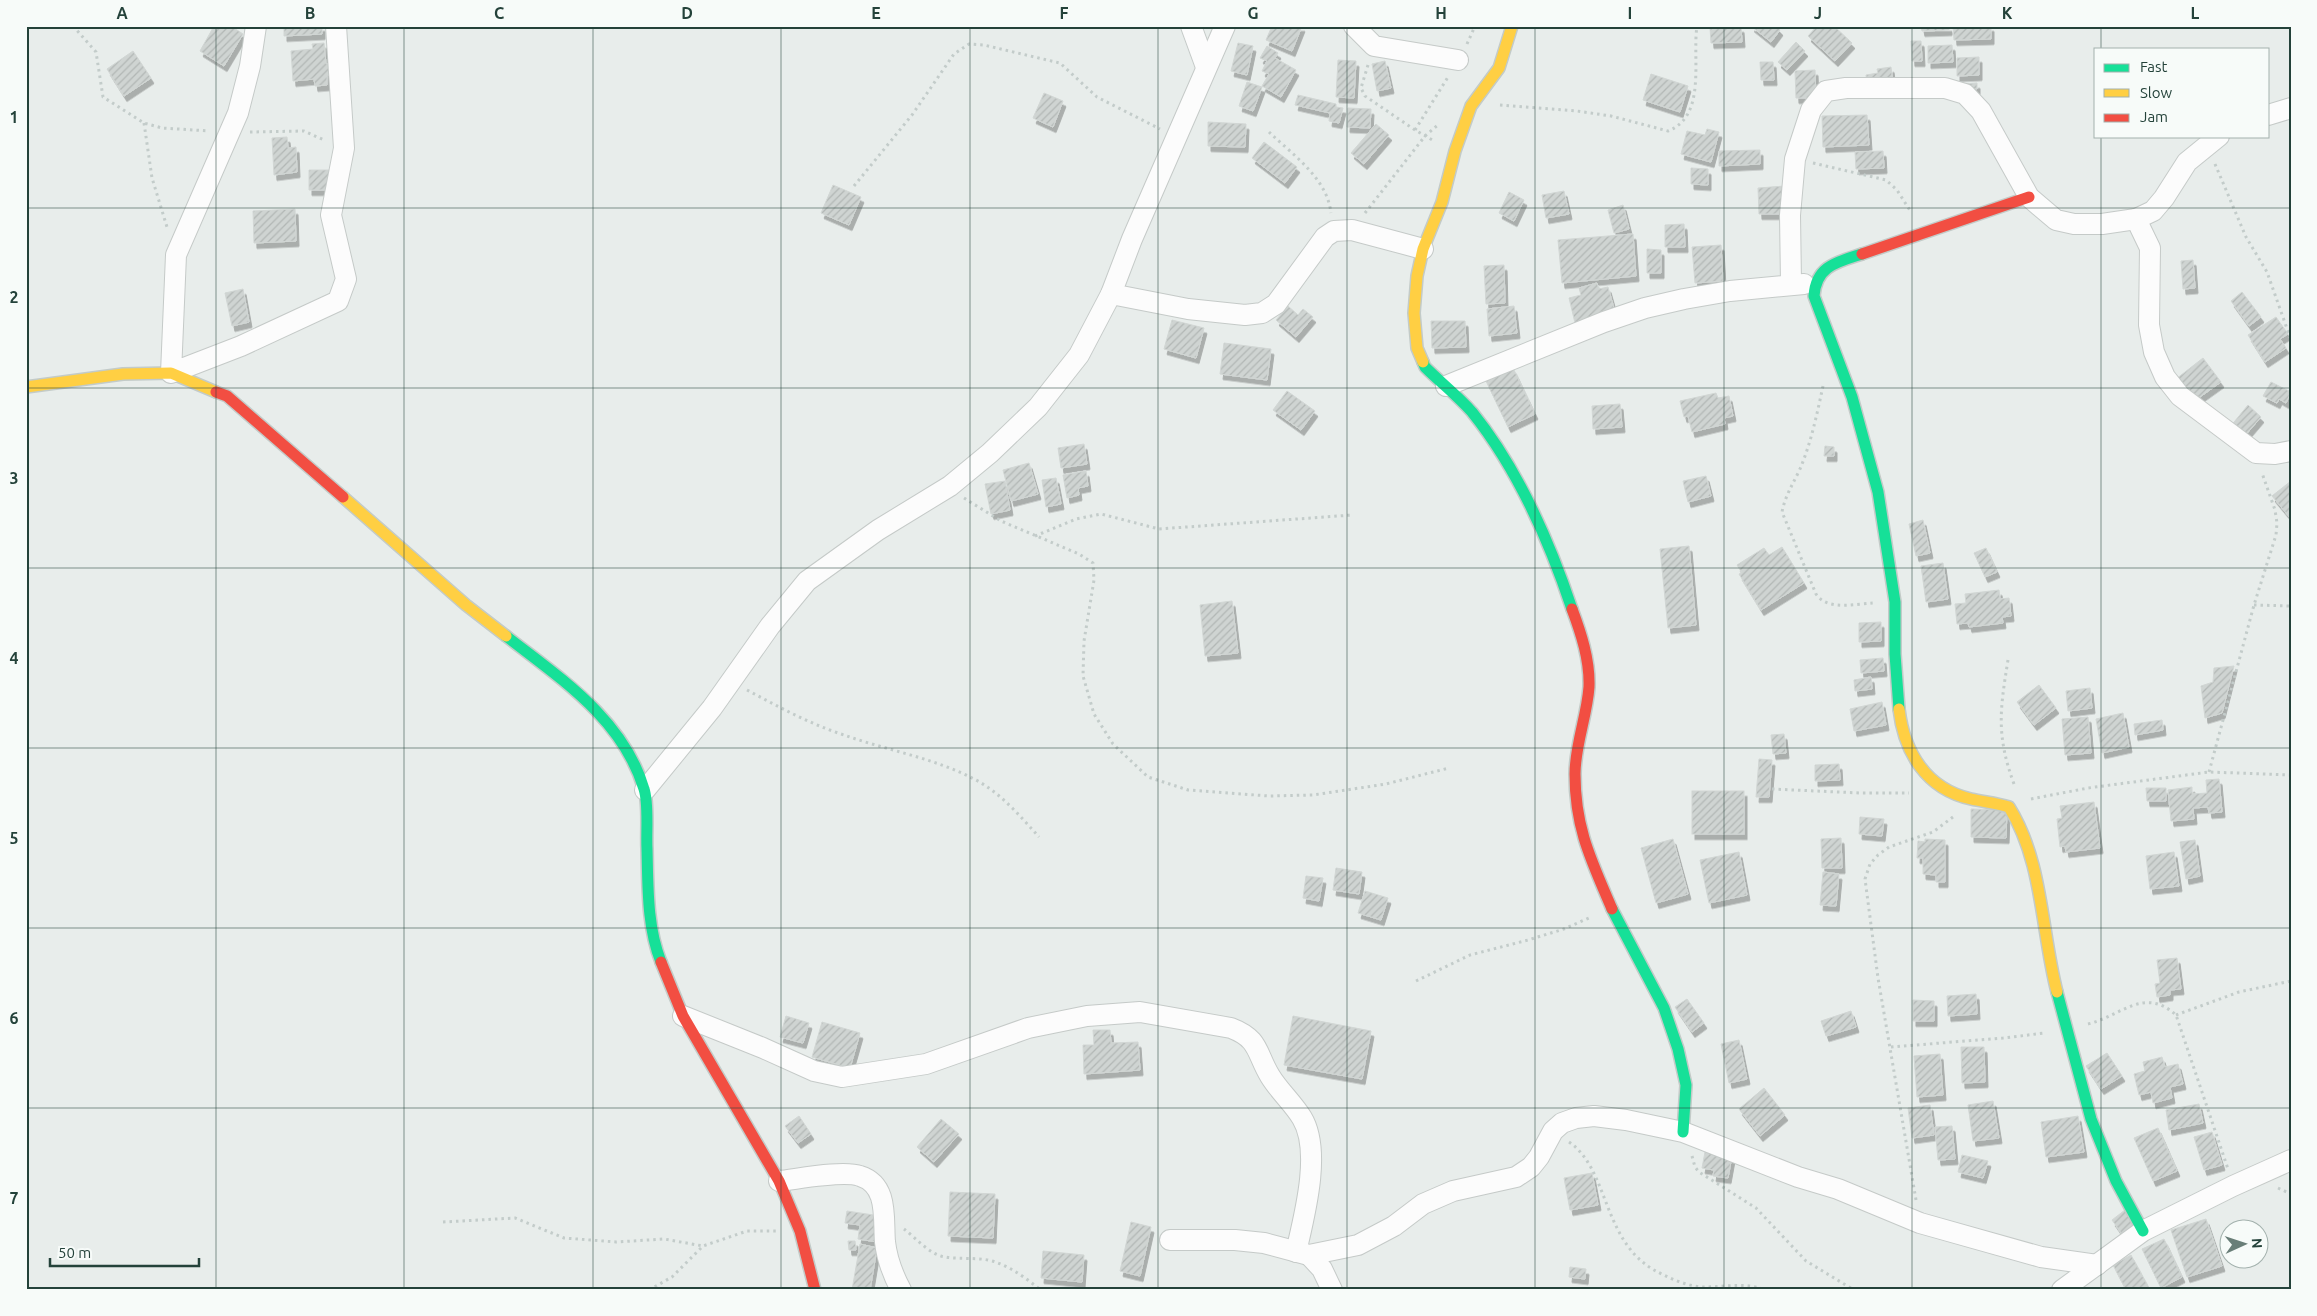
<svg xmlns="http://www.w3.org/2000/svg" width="2317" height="1316" font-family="Ubuntu,sans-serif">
<defs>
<pattern id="building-hatch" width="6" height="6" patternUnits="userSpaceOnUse" patternTransform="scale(1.25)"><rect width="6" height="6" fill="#cfd4d2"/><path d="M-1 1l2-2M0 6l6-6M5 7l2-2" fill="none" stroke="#b2b7b5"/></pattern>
<filter id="shadow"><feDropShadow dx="3" dy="5.5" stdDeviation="0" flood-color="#0004"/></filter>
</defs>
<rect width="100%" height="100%" fill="#e8edeb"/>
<g fill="url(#building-hatch)" stroke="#d1d6d4" filter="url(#shadow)">
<path d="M214 26H231L243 34 224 66 200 51Z"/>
<path d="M284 26H322V34L284 36Z"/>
<path d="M1272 26H1302L1292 51 1266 40Z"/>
<path d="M1751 26H1776L1780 30 1771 42Z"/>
<path d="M1817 26H1834L1852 43 1835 61 1808 36Z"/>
<path d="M1921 26H1949V30L1922 31Z"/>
<path d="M1953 26H1991V39L1954 40Z"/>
<path d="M1741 27 1742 42 1711 43 1710 28Z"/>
<path d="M1911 41H1921L1922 61H1912Z"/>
<path d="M1796 42 1805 51 1787 70 1778 62Z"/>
<path d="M324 43 326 64 331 63 332 75H327V85L315 86 314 79 293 81 291 51 313 49 312 44Z"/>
<path d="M1238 43 1253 46 1247 75 1231 71Z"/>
<path d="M1952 45 1953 62 1928 63V46Z"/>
<path d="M1267 46 1278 53 1275 58 1296 70 1281 97 1262 86 1269 74 1262 71 1267 61 1260 58Z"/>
<path d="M133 51 151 78 124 96 107 69Z"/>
<path d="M1979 57V75L1957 76V58Z"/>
<path d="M1338 60 1356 61 1354 98 1336 97Z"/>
<path d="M1385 61 1391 88 1377 91 1372 64Z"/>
<path d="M1760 62H1773L1774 80H1761Z"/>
<path d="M1891 67 1893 82 1867 85 1866 75 1878 73 1877 69Z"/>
<path d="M1815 70 1816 98H1796L1795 71Z"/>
<path d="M1651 74 1688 86 1680 112 1643 100Z"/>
<path d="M1247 82 1262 87 1253 111 1239 106Z"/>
<path d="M1977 83V89H1960V84Z"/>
<path d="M1044 93 1063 101 1053 127 1033 118Z"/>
<path d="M1298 95 1336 104V107L1343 108 1339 123 1329 121 1330 113 1295 105Z"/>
<path d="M1348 108 1371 109 1370 128 1347 127Z"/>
<path d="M1867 115 1869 145 1823 147 1822 116Z"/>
<path d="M1208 122 1246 124 1245 147 1208 146Z"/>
<path d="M1376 124 1389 135 1364 164 1351 153Z"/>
<path d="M1707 129 1719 132 1711 162 1681 154 1687 131 1705 135Z"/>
<path d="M287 137 288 148 296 147 297 172 274 175 272 138Z"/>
<path d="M1264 142 1297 167 1285 183 1252 158Z"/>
<path d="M1760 150V164L1719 166V151Z"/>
<path d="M1883 151 1884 168 1856 169 1855 152Z"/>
<path d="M1691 168 1708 169V185L1691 184Z"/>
<path d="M309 170H332L331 190H309Z"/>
<path d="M833 185 861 197 849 225 821 213Z"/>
<path d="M1785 186 1786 214H1759L1758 188Z"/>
<path d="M1564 191 1569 214 1546 218 1542 195Z"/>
<path d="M1509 192 1524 200 1514 221 1499 213Z"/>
<path d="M1623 205 1629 229 1614 233 1608 210Z"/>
<path d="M295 209 296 241 254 243 253 211Z"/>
<path d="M1684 224 1685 247H1665V225Z"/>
<path d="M1633 234 1636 276 1562 283 1558 240Z"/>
<path d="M1721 245 1723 281 1695 283 1692 247Z"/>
<path d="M1647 249 1661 250V273H1647Z"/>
<path d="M2193 260 2195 288 2183 289 2181 261Z"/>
<path d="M1504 265 1505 303 1486 304 1484 266Z"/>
<path d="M1597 283 1599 289 1608 287 1615 312 1575 323 1569 298 1581 295 1579 288Z"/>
<path d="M243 289 249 322 232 326 225 293Z"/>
<path d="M2242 292 2261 317 2249 326 2231 301Z"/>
<path d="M1288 306 1298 315 1303 309 1313 317 1296 337 1276 320Z"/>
<path d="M1514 306 1517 333 1489 336 1487 309Z"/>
<path d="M2276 317 2288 334 2280 339 2286 348 2265 362 2248 335Z"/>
<path d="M1172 320 1204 328 1196 358 1164 349Z"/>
<path d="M1431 321H1465L1466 347 1432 348Z"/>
<path d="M1224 343 1271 349 1267 380 1220 374Z"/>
<path d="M2203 358 2221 382 2193 402 2176 379Z"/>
<path d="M1513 368 1535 414 1508 427 1486 381Z"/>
<path d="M2271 382 2291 392 2286 403 2279 399 2277 403 2263 396Z"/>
<path d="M1287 391 1315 411 1301 430 1273 410Z"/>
<path d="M1716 393 1718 398 1729 396 1733 416 1724 418 1725 424 1692 432 1688 416 1684 417 1680 401Z"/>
<path d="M1620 404 1622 427 1593 429 1592 406Z"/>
<path d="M2248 405 2261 417 2243 438 2230 427Z"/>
<path d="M1084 444 1087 464 1061 468 1058 448Z"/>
<path d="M1825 446 1834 447V456H1824Z"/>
<path d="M1029 463 1038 494 1011 501 1003 470Z"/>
<path d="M1086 471 1088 486 1078 488 1079 495 1067 498 1063 475Z"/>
<path d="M1706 476 1711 496 1688 502 1683 481Z"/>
<path d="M1056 478 1061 504 1046 507 1042 480Z"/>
<path d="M1005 481 1010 510 991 514 985 484Z"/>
<path d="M2291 481V519L2272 496Z"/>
<path d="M1923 520 1930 553 1916 556 1909 524Z"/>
<path d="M1689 546 1696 625 1668 628 1660 549Z"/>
<path d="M1782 547 1804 583 1761 610 1739 574 1742 573 1737 565 1764 548 1769 555Z"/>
<path d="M1986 548 1997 572 1985 577 1974 553Z"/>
<path d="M1943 563 1948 599 1926 602 1921 566Z"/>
<path d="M1999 590 2000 599 2009 598 2011 616 2002 617 2003 623 1969 627 1968 623 1957 624 1955 604 1966 603 1965 594Z"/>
<path d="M1232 601 1238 653 1205 656 1200 605Z"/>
<path d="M1881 622V641L1859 642V623Z"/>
<path d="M1883 658 1884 671 1861 673 1860 660Z"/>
<path d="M2234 666 2222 713 2205 718 2201 686 2213 682 2214 668Z"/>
<path d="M1871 677 1872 689 1855 691 1854 680Z"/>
<path d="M2039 685 2056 708 2034 725 2017 702Z"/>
<path d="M2090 688 2092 708 2068 711 2066 691Z"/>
<path d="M1882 702 1886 725 1854 731 1850 709Z"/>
<path d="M2123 713 2129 747 2102 753 2096 719Z"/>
<path d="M2088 717 2091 753 2065 755 2062 719Z"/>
<path d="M2162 720 2163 730 2135 735 2134 724Z"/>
<path d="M1784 734 1786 753 1773 754 1771 735Z"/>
<path d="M1759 759 1772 760 1769 797H1756Z"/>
<path d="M1839 764 1840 780 1815 781V765Z"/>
<path d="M2219 779 2222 812 2209 813 2208 807 2193 808 2194 819 2171 821 2168 790 2192 787V794L2207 793 2206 780Z"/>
<path d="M2146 788H2166V801H2147Z"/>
<rect x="1692" y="791" width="52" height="43"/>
<path d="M2094 802 2100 848 2066 852 2065 846 2060 847 2057 819 2062 818 2060 806Z"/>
<path d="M1971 809 2007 810 2006 838 1971 837Z"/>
<path d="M1860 817 1884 819 1882 836 1859 834Z"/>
<path d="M1841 838 1842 868H1822L1821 839Z"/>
<path d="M1673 839 1688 894 1656 903 1641 848Z"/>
<path d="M1925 839 1945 840V882H1936V875L1923 874V858H1917L1918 841 1925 842Z"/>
<path d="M2195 840 2200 876 2186 879 2180 842Z"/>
<path d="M1739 852 1747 895 1709 903 1700 860Z"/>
<path d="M2174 852 2179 886 2150 889 2146 856Z"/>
<path d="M1336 868 1362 872 1359 894 1333 890Z"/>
<path d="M1823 872 1839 874 1836 906 1820 905Z"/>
<path d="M1306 876 1323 878 1319 901 1303 898Z"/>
<path d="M1365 891 1388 898 1381 920 1358 913Z"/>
<path d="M2177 958 2181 989 2170 990V995L2157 997 2155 984 2160 983 2157 960Z"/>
<path d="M1976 994 1977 1014 1948 1016 1947 996Z"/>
<path d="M1687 999 1704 1023 1692 1032 1675 1007Z"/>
<path d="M1913 1000 1934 1001V1021H1913Z"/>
<path d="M1851 1011 1856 1027 1826 1036 1821 1021Z"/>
<path d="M786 1016 809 1023 803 1043 780 1037Z"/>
<path d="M1293 1016 1371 1031 1362 1079 1284 1065Z"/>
<path d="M822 1022 860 1033 850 1068 812 1057Z"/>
<path d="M1093 1030H1110L1111 1043 1138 1042 1140 1070 1084 1074 1083 1045H1094Z"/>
<path d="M1739 1040 1747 1079 1729 1083 1721 1044Z"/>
<path d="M1961 1047H1984L1985 1082 1962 1083Z"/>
<path d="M2107 1053 2122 1076 2101 1089 2086 1066Z"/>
<path d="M1940 1054 1943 1095 1917 1097 1914 1056Z"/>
<path d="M2162 1057 2165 1067 2178 1064 2183 1084 2170 1087 2172 1098 2153 1103 2151 1092 2139 1095 2134 1074 2145 1071 2143 1062Z"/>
<path d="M1764 1088 1785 1115 1760 1136 1739 1109Z"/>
<path d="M1993 1101 1999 1138 1973 1141 1968 1105Z"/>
<path d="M2199 1104 2203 1123 2169 1130 2166 1110Z"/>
<path d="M1930 1105 1934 1135 1912 1138 1908 1108Z"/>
<path d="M799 1116 811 1134 798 1143 785 1126Z"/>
<path d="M2078 1116 2084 1152 2046 1157 2041 1122Z"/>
<path d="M941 1119 959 1134 934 1162 917 1147Z"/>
<path d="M1952 1126 1955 1159 1938 1160 1935 1127Z"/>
<path d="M2158 1128 2177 1171 2153 1181 2134 1138Z"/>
<path d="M2212 1132 2222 1165 2204 1170 2194 1137Z"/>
<path d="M1705 1152 1732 1156 1728 1178 1713 1176 1714 1170 1702 1168Z"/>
<path d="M1962 1155 1988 1161 1983 1178 1958 1172Z"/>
<path d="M1592 1173 1598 1205 1570 1210 1564 1178Z"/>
<path d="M950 1192 995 1194 993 1238 948 1236Z"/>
<path d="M2125 1210 2139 1230 2126 1240 2112 1220Z"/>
<path d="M847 1211 880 1216 877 1242 858 1239 860 1225 845 1223Z"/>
<path d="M2206 1219 2222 1266 2187 1277 2171 1230Z"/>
<path d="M1131 1222 1151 1227 1140 1276 1120 1271Z"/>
<path d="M2164 1239 2182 1277 2161 1288 2142 1249Z"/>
<path d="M848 1241H855L856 1250H849Z"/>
<path d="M860 1244 877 1248 870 1290H852Z"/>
<path d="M1043 1251 1084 1255 1082 1282 1041 1278Z"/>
<path d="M2131 1255 2150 1290H2126L2113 1265Z"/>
<path d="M1570 1267 1586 1269 1585 1279 1569 1277Z"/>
</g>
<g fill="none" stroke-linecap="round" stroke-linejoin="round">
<defs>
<g id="street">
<path d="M256 26 250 66 238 113 176 255 171 373 241 346 338 301 346 279 331 215 344 148 336 26"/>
<path d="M1191 26 1206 67"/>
<path d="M1354 26 1374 46 1458 60"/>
<path d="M2268 115 2291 108"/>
<path d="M2136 219 2150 248 2149 325 2154 352 2165 377 2180 396 2256 453 2275 454 2291 451"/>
<path d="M1791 283 1790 215 1795 159 1811 110 1826 91 1846 88H1945L1965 94 1981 111 2029 197 2056 220 2074 224H2102L2136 219 2153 211 2164 198 2187 162 2219 136"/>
<path d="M1111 294 1188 309 1245 315 1262 313 1276 304 1325 237 1334 231 1352 230 1423 249"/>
<path d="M1446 386 1604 322 1645 308 1684 299 1730 291 1804 284"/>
<path d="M645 790 712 708 770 626 807 581 878 530 950 486 990 453 1038 407 1079 355 1111 294 1132 239 1225 26"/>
<path d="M683 1016 763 1048 814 1071 842 1077 926 1064 1028 1028 1087 1016 1140 1012 1231 1028C1260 1039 1256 1053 1270 1076 1279 1091 1293 1103 1302 1118 1322 1151 1304 1217 1296 1252"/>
<path d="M779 1181C798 1179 843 1170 860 1176 889 1185 883 1219 885 1242 887 1259 893 1275 901 1290"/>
<path d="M1170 1240H1235L1264 1243 1309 1255 1358 1245 1394 1226 1423 1204 1453 1191 1516 1177 1531 1167 1539 1157 1553 1131 1562 1123 1576 1118 1594 1116 1626 1120 1683 1132 1798 1177 1838 1189 1920 1223 2041 1257 2097 1265"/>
<path d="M1309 1255 1322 1269 1332 1290"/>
<path d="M2062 1290 2143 1231 2233 1186 2291 1160"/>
</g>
<g id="fast">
<path d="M1862 254C1837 262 1816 266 1814 296L1852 397 1878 492 1895 602V654L1899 709"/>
<path d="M1423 362 1425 367C1440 382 1458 396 1472 412 1518 469 1549 540 1572 609"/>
<path d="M506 636C561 679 623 719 644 789 649 804 646 832 647 849 648 887 647 927 661 962"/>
<path d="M1612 909 1664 1008 1678 1049 1686 1085 1683 1132"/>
<path d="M2057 992 2091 1119 2116 1181 2143 1231"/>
</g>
<g id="slow">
<path d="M1423 362 1417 348 1414 313 1417 276 1423 249 1442 202 1455 151 1471 106 1499 68 1512 26"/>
<path d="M26 387 123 374 171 373 216 392"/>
<path d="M343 497 466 605 506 636"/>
<path d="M1899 709C1904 752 1926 789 1971 799 1984 802 1996 803 2009 807 2043 861 2041 930 2057 992"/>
</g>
<g id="jam">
<path d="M1862 254 2029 197"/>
<path d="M216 392 227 396 343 497"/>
<path d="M1572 609C1581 633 1590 660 1589 687 1587 716 1575 745 1575 774 1575 828 1591 860 1612 909"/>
<path d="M661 962 683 1016 779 1181 800 1231 815 1290"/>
</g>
</defs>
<use href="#street" stroke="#c5cac8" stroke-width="22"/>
<use href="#fast" stroke="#c3cbc8" stroke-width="14"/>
<use href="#slow" stroke="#c3cbc8" stroke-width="14"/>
<use href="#jam" stroke="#c3cbc8" stroke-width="14"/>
<g stroke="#c3ccca" stroke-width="3" stroke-dasharray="2.5 4" stroke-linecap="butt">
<path d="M73 26 96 52 103 97 144 123 162 128 209 131"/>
<path d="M1467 44 1475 26"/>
<path d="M1368 65 1361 88 1365 96 1415 130 1434 141"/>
<path d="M1500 105 1577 111 1611 116 1668 131C1707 116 1692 59 1697 26"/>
<path d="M144 123 152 178 167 227"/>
<path d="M1415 130 1448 77"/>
<path d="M250 132 304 131 324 140"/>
<path d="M1269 132C1293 155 1327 178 1331 213"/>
<path d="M1813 163 1886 180 1897 190 1911 212"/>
<path d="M2215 164 2246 237 2267 272 2291 340"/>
<path d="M854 186 912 115 954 54 969 44 984 45 1060 63 1097 97 1160 129"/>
<path d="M1365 213 1425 136 1439 124"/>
<path d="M1823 386C1817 414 1811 443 1800 469 1793 484 1785 496 1782 512L1816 594C1827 611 1855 604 1873 603"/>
<path d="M964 498 1001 521 1079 554 1093 563 1094 580 1084 641 1083 676 1094 714 1113 744 1148 777 1188 790 1269 796 1313 795 1386 784 1449 768"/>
<path d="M1035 536 1076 519 1101 514 1159 529 1352 515"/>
<path d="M2254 605 2291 606"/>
<path d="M2008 660C2000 710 1996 735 2014 784"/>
<path d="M747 690C779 707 810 724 844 735 886 750 934 758 974 779 1000 792 1020 816 1039 837"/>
<path d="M2209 772 2254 605 2276 535 2277 523 2275 510 2262 473"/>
<path d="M1772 789 1860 793H1909"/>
<path d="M2031 799 2088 788 2209 772 2291 775"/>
<path d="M1416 981 1470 955 1528 940 1564 929 1591 917"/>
<path d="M2176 1015 2239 992 2291 981"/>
<path d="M2088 1024C2121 1016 2144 986 2176 1015L2228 1169"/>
<path d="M1891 1047 2003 1038 2045 1033"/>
<path d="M1569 1142C1609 1169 1602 1240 1654 1270 1669 1278 1688 1287 1705 1287 1725 1287 1746 1282 1765 1290"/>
<path d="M1692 1156 1695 1167 1699 1172 1756 1208 1806 1261 1854 1290"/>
<path d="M2278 1188 2291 1194"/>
<path d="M1916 1200 1878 978 1865 879 1870 864 1878 855 1889 847 1933 832 1953 817"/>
<path d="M443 1222 515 1218 564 1238 616 1242 664 1239 703 1246"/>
<path d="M904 1229C916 1238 930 1255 945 1257 962 1260 981 1256 998 1263 1014 1269 1028 1280 1041 1290"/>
<path d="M649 1290 672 1277 703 1246 747 1231H776"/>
</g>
<use href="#street" stroke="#fcfcfc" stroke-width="20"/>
<use href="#fast" stroke="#16e098" stroke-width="11"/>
<use href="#slow" stroke="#ffcf43" stroke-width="11"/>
<use href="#jam" stroke="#f24e42" stroke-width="11"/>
</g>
<path fill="none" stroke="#24423a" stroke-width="1" stroke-opacity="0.55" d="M216 26V1290M404 26V1290M593 26V1290M781 26V1290M970 26V1290M1158 26V1290M1347 26V1290M1535 26V1290M1724 26V1290M1912 26V1290M2101 26V49M2101 136V1290M26 208H2291M26 388H2291M26 568H2291M26 748H2291M26 928H2291M26 1108H2291"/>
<rect width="2317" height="1316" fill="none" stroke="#f7fbf9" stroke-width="55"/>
<rect x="2094" y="48" width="175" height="90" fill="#f7fbf9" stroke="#a3b1ad"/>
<rect x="2104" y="64" width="25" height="8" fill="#16e098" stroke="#a3b1ad"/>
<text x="2140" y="72" font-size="15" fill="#24423a">Fast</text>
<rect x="2104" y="89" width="25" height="8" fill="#ffcf43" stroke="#a3b1ad"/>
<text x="2140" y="98" font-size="15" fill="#24423a">Slow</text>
<rect x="2104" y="114" width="25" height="8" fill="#f24e42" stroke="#a3b1ad"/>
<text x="2140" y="122" font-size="15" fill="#24423a">Jam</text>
<g transform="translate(2244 1244) rotate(87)"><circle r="24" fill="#f7fbf9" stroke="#a3b1ad"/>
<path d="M0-4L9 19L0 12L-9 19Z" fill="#697e78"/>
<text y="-8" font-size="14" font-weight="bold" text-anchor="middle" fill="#24423a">N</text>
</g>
<path d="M50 1258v8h149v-8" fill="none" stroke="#24423a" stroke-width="2.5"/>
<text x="58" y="1258" font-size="15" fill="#24423a" stroke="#f7fbf9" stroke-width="4" paint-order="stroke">50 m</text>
<rect x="28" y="28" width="2262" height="1260" fill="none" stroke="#24423a" stroke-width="2"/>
<g font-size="16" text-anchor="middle" font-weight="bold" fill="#24423a">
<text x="122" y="19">A</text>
<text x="310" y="19">B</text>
<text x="499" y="19">C</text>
<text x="687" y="19">D</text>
<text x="876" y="19">E</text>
<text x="1064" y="19">F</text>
<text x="1253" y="19">G</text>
<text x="1441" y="19">H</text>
<text x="1630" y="19">I</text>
<text x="1818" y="19">J</text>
<text x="2007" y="19">K</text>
<text x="2195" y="19">L</text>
<text x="14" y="123">1</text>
<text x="14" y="303">2</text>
<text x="14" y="484">3</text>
<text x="14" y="664">4</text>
<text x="14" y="844">5</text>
<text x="14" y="1024">6</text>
<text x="14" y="1204">7</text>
</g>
</svg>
